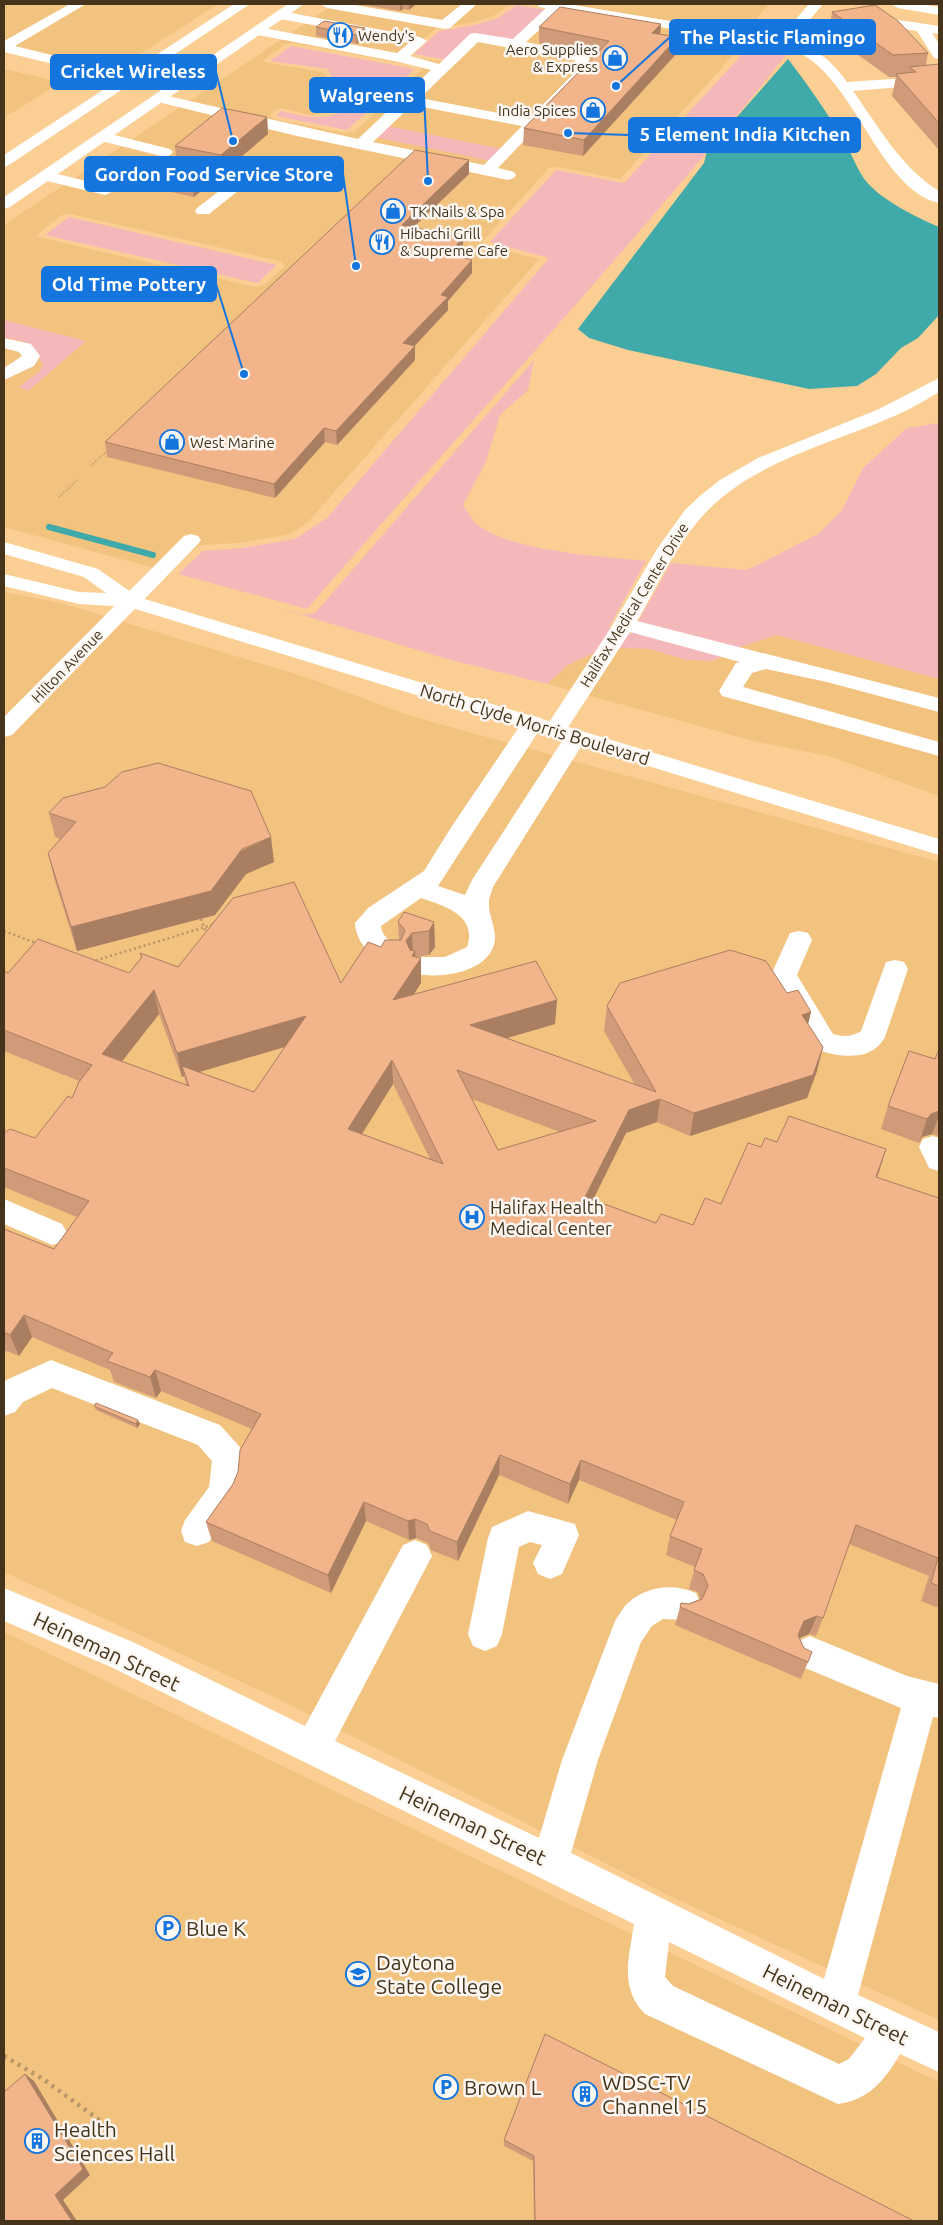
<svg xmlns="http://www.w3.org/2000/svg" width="943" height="2225" font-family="Ubuntu,sans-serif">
<rect width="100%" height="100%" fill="#fbcf93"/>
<g fill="#f2c27f" fill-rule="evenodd">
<path d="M4 4H218L114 71 4 44Z"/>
<path d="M334 4H511L493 16 471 23 435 29 408 53 412 57 450 63 458 62 479 41 549 8 754 45 742 46 620 179 558 167 549 168 482 242 487 246 539 259 309 521 290 534 240 543 199 545 169 572 4 527V225ZM292 43 417 66 422 69 354 132 345 133 274 119 270 116 275 110 280 108 310 115 329 113 342 108 363 90 359 84 328 79 322 72 264 62V60L285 44ZM70 214 280 261 285 266 264 285 256 287 38 237V234L62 215Z"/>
<path d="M561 4H769L749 28 770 34 765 40Z"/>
<path d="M4 69 61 82 4 118Z"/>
<path d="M4 592 61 603 308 678 411 716 939 862V2020L674 1898 276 1698 4 1572Z"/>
<path d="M777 635 939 679V796L829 756 754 741 547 684 568 665 598 651 621 648 650 649 686 660 737 648Z"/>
<path d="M4 1632 939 2082V2221H4Z"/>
</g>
<g fill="#f4b8bb">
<path d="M517 5 552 11 516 44 475 37 451 61 414 54 439 31 475 25 498 18Z"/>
<path d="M291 46 415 69 347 130 276 116 281 111C323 122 338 120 370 91L365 82 332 77 328 69 270 61Z"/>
<path d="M749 47 790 50C637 243 468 423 307 609L178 574 203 551 242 548 295 539 327 518 549 258 490 242 556 170 624 183Z"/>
<path d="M382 125 507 150 495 162 370 136Z"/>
<path d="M69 217 277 265 257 283 45 235Z"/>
<path d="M4 320 86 341 28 391 19 387 39 372 43 365C31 340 29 343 4 337Z"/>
<path d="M534 360 528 390 500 415 486 462 463 505C468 512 472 521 479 526 516 552 600 556 646 561L609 627 631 634 671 563 747 570 818 534 842 510 863 468 907 428 939 423V679L777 635 737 648 713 661 686 660 650 649 621 648 598 651 568 665 547 684 447 659 279 608 306 615 316 612Z"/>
</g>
<path fill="#40a9a9" d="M788 59C809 86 827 113 845 142 851 153 858 171 865 180 881 200 916 217 939 227V315L918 338 901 348 876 374 857 386 809 389 628 350 589 338 578 329 704 163 707 151Z"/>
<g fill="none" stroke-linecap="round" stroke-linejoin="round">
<path stroke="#40a9a9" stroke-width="6" d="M49 527 153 555"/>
<g stroke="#b89667" stroke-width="2" stroke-dasharray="1 2" stroke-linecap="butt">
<path d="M91 466 108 450"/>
<path d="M59 497 77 480"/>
</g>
<g stroke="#b89667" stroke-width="2.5" stroke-dasharray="2 3" stroke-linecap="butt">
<path d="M201 919 207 935"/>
<path d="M4 931 39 944"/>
<path d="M91 962 215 924"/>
</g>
<path stroke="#b89667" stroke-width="4.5" stroke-dasharray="3 5" stroke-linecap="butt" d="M4 2056 43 2079 113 2130"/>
<g fill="#fff" fill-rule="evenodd">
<path d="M70 4H86L15 46 136 76 138 79 136 82 131 83 4 52V41Z"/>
<path d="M320 4H349L442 20 462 4H477L450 28 445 29 327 8Z"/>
<path d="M537 4H568L779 39 809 4H823L791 42C819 50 830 59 847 82L939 76V84L853 91C879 127 901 168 939 191V203C880 190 854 78 799 53 776 42 743 40 717 36 665 28 612 19 560 11L526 42 584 54 597 65 498 168 514 172 516 175 514 178 508 180 297 136 154 101 152 98 154 95 159 94 358 139 431 70 399 62 258 35 253 34 251 31 253 28 258 27 397 53 409 43 275 18 273 15 280 11 420 37 427 41 410 56 439 64 470 34 475 33 513 39 546 8 539 7ZM478 42 574 60 581 66 529 119 420 98ZM412 105 522 126 484 165 373 142Z"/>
<path d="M891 4H920L939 7V15L898 8Z"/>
<path d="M885 18 939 26V34L932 33 939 44V59L934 58 917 31 880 25 878 22Z"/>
<path d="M102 132 170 149 173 152 170 155 165 157 97 140 94 137 97 134Z"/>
<path d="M158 161 233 176 240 180 243 187 209 214H197L195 211 197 208 227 185 158 171 105 195 39 179 37 176 39 173 45 171 103 185 146 164Z"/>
<path d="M4 338 31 344 40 356 34 366 4 380V368L22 356 19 352 4 348Z"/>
<path d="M939 378V392C924 401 909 410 892 417 826 446 747 463 699 520 673 550 657 587 637 621L939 698V712L827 682 766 669 752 673 743 687 939 742V756L722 696 719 691 736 663 740 662 630 632 563 735 555 737 547 735 544 730 612 626 657 549 685 510 701 495 720 480 758 458 879 409Z"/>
<path d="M191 534 198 536 201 540 198 544 12 735 4 737V717L184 536Z"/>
<path d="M533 716 541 718 544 723 438 886 465 895 472 880 568 732 576 730 584 732 587 737 493 887C492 891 489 897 489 902 488 915 496 927 495 940 491 973 438 980 413 973L409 966 413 959 422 957H445L467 947C478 915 444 906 421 898L381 926C382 940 398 944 405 956L401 963C379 969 356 945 355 923L368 908 424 871 450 829 525 718Z"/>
<path d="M799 931 808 933 812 940 797 975 833 1034C843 1037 852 1037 861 1031L886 962 895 960 904 962 908 969 885 1037C871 1063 838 1057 815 1049L771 975 790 933Z"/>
<path d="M933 1136 939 1138V1171L929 1168 919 1147 923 1139Z"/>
<path d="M4 1199 62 1224 67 1233 62 1242 52 1245 4 1224Z"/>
<path d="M51 1360 220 1425 239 1446 244 1456 241 1492 236 1503 209 1542 197 1546 185 1542 181 1531 185 1520 209 1487 212 1461 198 1445 52 1388 23 1402 15 1412 4 1416V1381Z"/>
<path d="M528 1511 575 1524 579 1535 562 1574 550 1579 538 1574 533 1563 542 1545 530 1542 519 1547 502 1634 497 1646 485 1651 473 1646 468 1634 488 1538 492 1527Z"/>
<path d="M415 1540 427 1545 432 1556 335 1741 539 1838 562 1760 615 1621C619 1615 623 1607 629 1602 648 1586 673 1583 696 1593L701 1604 696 1615 684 1620 663 1619 652 1626 641 1642 598 1760 571 1853 824 1979 901 1708 798 1665 793 1653 798 1641 810 1636 907 1676 939 1684V1718L933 1717 858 1995 939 2032V2072L900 2054C885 2080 869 2100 838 2104L645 2014C619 1987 629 1958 634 1924L111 1667 4 1621V1588L135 1643 305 1726 403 1545ZM669 1942 865 2038 849 2059 839 2064 673 1986 665 1977Z"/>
</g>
<g fill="#fff" fill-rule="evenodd">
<path d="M234 4H250L9 165 4 167V155Z"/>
<path d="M288 4H304L10 207 4 209V197Z"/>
<path d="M4 542 98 569 138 597 939 839V855L129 607 79 604 4 586V574L79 592 106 593 84 577 4 554Z"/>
</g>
</g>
<g fill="#d09b78" fill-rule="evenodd">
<path d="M359 4H416L409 10 403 9 400 11Z"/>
<path d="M832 12 928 53 926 65H939V150L892 96 896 77H889L829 34Z"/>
<path d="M316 27 366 37 357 44 316 36Z"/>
<path d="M539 27 660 34 677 53 583 156 523 145 524 128 596 54 539 43Z"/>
<path d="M267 117 268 134 223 172 177 163 175 146Z"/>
<path d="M208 170 210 183 194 197 148 187 146 173Z"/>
<path d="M469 174 414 227 463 238V251L458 256 472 273 448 301V310L415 346V360L337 445 325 442 275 498 107 457 105 442Z"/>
<path d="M49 813 274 862 246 874 215 915 77 951 54 878 48 853 60 839 55 837Z"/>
<path d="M398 922H434L435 947 429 955 416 957 421 983 414 994 557 1000 555 1024 507 1038 635 1085 604 1031 607 1006 787 993 811 1012 808 1024 817 1071 807 1098 690 1136 657 1122 626 1133 593 1200 656 1223 693 1225 721 1204 761 1147 777 1142 886 1149 877 1177 939 1198V1608L921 1601 929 1576 849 1544 823 1618 816 1636 809 1634 800 1638 808 1662 801 1679 675 1625 680 1607 700 1599 698 1592 689 1589 695 1567 666 1555 670 1536 677 1520 579 1480 568 1504 499 1475 458 1561 431 1550 428 1543 416 1538 409 1540 366 1521 331 1593 212 1541 206 1522 233 1484 238 1472 252 1429 161 1391 156 1398 114 1382 110 1370 32 1337 19 1356 4 1350V1229L54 1249 77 1217 4 1187V1133L35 1138 72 1098 79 1081 4 1051V971L8 973H129L141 958 140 953 178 967 341 983 381 947 399 940ZM159 1014 182 1077 184 1076 186 1085 122 1061ZM285 1047 254 1092 199 1072ZM393 1084 430 1159 362 1134ZM472 1099 560 1132 498 1150Z"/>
<path d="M939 1049V1136L932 1134 922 1137 919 1143 881 1129 888 1106 935 1059Z"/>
<path d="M94 1406 140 1424 137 1428 96 1410Z"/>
<path d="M504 2140 914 2221H534L533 2161 504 2146Z"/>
</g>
<g fill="#a97e61">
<path d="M400 4H402L403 9 400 11Z"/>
<path d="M409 4H416L409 10Z"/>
<path d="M661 24 660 39 652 33Z"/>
<path d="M365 28 366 37 357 44 356 35Z"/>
<path d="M678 37 677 53 583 156 584 140Z"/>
<path d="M267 117 268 134 223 172 221 155Z"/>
<path d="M469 160V174L402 238V225Z"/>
<path d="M208 170 210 183 194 197 193 184Z"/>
<path d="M463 238V251L448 268V254Z"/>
<path d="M472 260V273L448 301V310L404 357 403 343 441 295Z"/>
<path d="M415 346V360L337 445 336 431Z"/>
<path d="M324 428 325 442 275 498 274 484Z"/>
<path d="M271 837 274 862 246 874 215 915 77 951 71 927Z"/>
<path d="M434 922 435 947 429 955V931Z"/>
<path d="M412 933 413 956 415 951 416 965 421 958V983L395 1024 393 1000 406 941Z"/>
<path d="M154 990 159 1014 109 1078 102 1054Z"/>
<path d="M557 1000 555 1024 470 1049V1025Z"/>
<path d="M811 1012 805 1036 802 1015Z"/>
<path d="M306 1016 308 1040 186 1076 182 1066 184 1076 182 1077 177 1053Z"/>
<path d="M823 1047 817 1071 807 1098 690 1136 694 1113Z"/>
<path d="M392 1060 393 1084 350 1153 348 1129Z"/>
<path d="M660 1099 657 1122 626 1133 583 1220 585 1197 629 1110Z"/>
<path d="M939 1111V1115L932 1134 922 1137 919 1143 927 1119 931 1114Z"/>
<path d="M886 1149 879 1172 868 1200 876 1177Z"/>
<path d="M24 1315 32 1337 19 1356 10 1335Z"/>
<path d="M155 1370 161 1391 156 1398 150 1377Z"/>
<path d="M138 1420 140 1424 137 1428 136 1424Z"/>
<path d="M500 1455 499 1475 458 1561 457 1542Z"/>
<path d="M581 1460 579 1480 568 1504 570 1484Z"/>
<path d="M364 1502 366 1521 331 1593 328 1575Z"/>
<path d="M415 1519 416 1538 409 1540 408 1521Z"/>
<path d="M817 1616 809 1634 797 1639 798 1635 804 1621Z"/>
<path d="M25 2074 34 2081 90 2175 63 2200 77 2221H72L55 2195Z"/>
</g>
<g fill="#f2b48b" stroke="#a97e61" fill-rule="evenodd">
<path d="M875 5 898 21 928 53 893 55 832 12Z"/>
<path d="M560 7 661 24 652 33 678 37 584 140 524 128 609 41 539 27Z"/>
<path d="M324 21 365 28 356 35 316 27Z"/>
<path d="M939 64V123L896 74 916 72 909 67Z"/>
<path d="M222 108 267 117 221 155 175 146Z"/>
<path d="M415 150 469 160 402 225 463 238 448 254 472 260 441 295 448 297 403 343 415 346 336 431 324 428 274 484 105 442Z"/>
<path d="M158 763 251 791 271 837 242 849 211 891 71 927 48 853 76 822 49 813 63 798 105 787 122 772Z"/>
<path d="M294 882 341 983 368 942 381 947 385 940H401L405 930 398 922 404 912 434 922 429 931 412 933 406 941 410 950 415 951 412 956 421 958 393 1000 536 961 557 1000 470 1025 656 1092 607 1006 620 983 730 950 766 961 787 993 798 990 811 1012 802 1015 823 1047 813 1075 694 1113 660 1099 629 1110 585 1197 656 1223 661 1214 693 1225 705 1198 721 1204 748 1143 761 1147 765 1138 777 1142 789 1116 886 1149 876 1177 939 1198V1586L931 1583 938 1558 856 1525 823 1618 817 1616 804 1621 798 1635 804 1648 812 1652 808 1662 680 1607 681 1603 689 1604 702 1599 708 1586 703 1574 694 1570 702 1549 670 1536 684 1502 581 1460 570 1484 500 1455 457 1542 430 1531 427 1524 415 1519 408 1521 364 1502 328 1575 206 1522 233 1484 238 1472 240 1450 261 1414 155 1370 150 1377 107 1361 113 1353 24 1315 10 1335 4 1332V1229L54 1249 89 1201 4 1168V1133L10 1129 35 1138 68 1096 72 1098 79 1082 92 1065 4 1030V971L8 973 38 939 129 973 142 957 140 953 178 967 233 898ZM154 990 177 1053 306 1016 254 1092 182 1066 189 1086 102 1054ZM392 1060 443 1164 348 1129ZM457 1070 596 1121 498 1150Z"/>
<path d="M939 1049V1111L931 1114 927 1119 888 1106 909 1051 935 1059Z"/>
<path d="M96 1403 138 1420 136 1424 94 1406Z"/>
<path d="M545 2034 914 2221H535L534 2156 504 2140Z"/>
<path d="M25 2074 83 2169 55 2195 72 2221H4V2092Z"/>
</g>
<defs>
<symbol id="restaurant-ring" viewBox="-11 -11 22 22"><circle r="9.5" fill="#fcf7f2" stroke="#1475de" stroke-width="1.5"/><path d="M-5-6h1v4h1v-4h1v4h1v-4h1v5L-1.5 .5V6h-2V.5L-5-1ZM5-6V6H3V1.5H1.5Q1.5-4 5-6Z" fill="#1475de"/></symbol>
<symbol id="shop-ring" viewBox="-11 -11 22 22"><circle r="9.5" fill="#fcf7f2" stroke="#1475de" stroke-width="1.5"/><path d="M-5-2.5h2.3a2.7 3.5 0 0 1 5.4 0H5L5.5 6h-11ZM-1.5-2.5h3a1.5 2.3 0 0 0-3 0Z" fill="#1475de"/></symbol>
<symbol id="hospital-ring" viewBox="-11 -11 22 22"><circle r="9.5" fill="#fcf7f2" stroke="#1475de" stroke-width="1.5"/><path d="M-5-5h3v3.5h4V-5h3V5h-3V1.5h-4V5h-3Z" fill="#1475de"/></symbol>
<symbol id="parking-ring" viewBox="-11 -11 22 22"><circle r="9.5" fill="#fcf7f2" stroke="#1475de" stroke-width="1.5"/><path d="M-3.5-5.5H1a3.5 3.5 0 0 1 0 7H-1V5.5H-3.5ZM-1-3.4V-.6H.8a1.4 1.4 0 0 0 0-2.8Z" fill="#1475de"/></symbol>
<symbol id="university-ring" viewBox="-11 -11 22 22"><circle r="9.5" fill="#fcf7f2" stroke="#1475de" stroke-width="1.5"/><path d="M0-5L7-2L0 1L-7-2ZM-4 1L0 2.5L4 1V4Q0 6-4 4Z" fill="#1475de"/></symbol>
<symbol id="building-ring" viewBox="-11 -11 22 22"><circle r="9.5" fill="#fcf7f2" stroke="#1475de" stroke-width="1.5"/><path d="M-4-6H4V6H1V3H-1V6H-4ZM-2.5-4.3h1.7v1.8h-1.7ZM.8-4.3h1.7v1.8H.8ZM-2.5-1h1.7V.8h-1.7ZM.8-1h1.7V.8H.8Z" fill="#1475de"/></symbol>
</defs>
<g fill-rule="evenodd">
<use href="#restaurant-ring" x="326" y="21" width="28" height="28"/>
<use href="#shop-ring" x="601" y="44" width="28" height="28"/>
<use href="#shop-ring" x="579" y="96" width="28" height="28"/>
<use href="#shop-ring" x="379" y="197" width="28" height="28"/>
<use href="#restaurant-ring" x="368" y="228" width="28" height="28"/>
<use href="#shop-ring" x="158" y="428" width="28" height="28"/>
<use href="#hospital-ring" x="458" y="1203" width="28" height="28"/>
<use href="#parking-ring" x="154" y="1914" width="28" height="28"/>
<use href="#university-ring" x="344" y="1960" width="28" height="28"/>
<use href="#parking-ring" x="432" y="2073" width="28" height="28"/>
<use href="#building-ring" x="571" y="2080" width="28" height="28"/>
<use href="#building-ring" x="23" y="2127" width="28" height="28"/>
</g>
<g text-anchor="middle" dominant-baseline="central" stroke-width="5" stroke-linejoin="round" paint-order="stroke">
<g font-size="15" fill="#45341b" stroke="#fcf7f2" text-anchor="start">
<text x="358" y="35">Wendy's</text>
<text x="598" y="49" text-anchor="end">Aero Supplies<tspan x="598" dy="17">&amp; Express</tspan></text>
<text x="576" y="110" text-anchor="end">India Spices</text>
<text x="410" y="211">TK Nails &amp; Spa</text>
<text x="400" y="233">Hibachi Grill<tspan x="400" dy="17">&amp; Supreme Cafe</tspan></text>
<text x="190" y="442">West Marine</text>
</g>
<g font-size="15" fill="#45341b" stroke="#fcf7f2">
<text transform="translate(634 605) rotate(-58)">Halifax Medical Center Drive</text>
<text transform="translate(67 666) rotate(-46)">Hilton Avenue</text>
</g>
<g font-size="18" fill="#45341b" stroke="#fcf7f2">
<text transform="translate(535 724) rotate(17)">North Clyde Morris Boulevard</text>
</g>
<g font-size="18" fill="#45341b" stroke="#fcf7f2" text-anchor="start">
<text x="490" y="1207">Halifax Health<tspan x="490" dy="21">Medical Center</tspan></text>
</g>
<g font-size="21" fill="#45341b" stroke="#fcf7f2">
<text transform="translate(107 1651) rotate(25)">Heineman Street</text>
<text transform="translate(473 1825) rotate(25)">Heineman Street</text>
<text transform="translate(836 2004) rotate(26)">Heineman Street</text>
</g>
<g font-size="21" fill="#45341b" stroke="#fcf7f2" text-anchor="start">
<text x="186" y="1928">Blue K</text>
<text x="376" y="1962">Daytona<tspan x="376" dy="24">State College</tspan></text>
<text x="602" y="2082">WDSC-TV<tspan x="602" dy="24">Channel 15</tspan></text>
<text x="464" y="2087">Brown L</text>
<text x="54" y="2129">Health<tspan x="54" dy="24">Sciences Hall</tspan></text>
</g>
</g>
<path fill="none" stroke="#1475de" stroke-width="2" d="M616 86L670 37M233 141L216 72M428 181L424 95M568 133L629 135M356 266L343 174M244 374L216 284"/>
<g fill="#1475de" stroke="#fcf7f2" stroke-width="2">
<circle cx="616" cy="86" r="5"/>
<circle cx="233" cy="141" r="5"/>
<circle cx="428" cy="181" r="5"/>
<circle cx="568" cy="133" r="5"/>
<circle cx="356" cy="266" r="5"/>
<circle cx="244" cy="374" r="5"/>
</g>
<g fill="#1475de" stroke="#1475de" stroke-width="2">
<rect x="670" y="20" width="205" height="34" rx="5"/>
<rect x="51" y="55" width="165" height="34" rx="5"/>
<rect x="310" y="78" width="114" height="34" rx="5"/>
<rect x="629" y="118" width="231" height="34" rx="5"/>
<rect x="85" y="157" width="258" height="34" rx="5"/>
<rect x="42" y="267" width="174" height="34" rx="5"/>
</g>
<g font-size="19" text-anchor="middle" font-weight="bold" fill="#fff">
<text x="773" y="44">The Plastic Flamingo</text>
<text x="133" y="78">Cricket Wireless</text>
<text x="367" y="102">Walgreens</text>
<text x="745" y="141">5 Element India Kitchen</text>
<text x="214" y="181">Gordon Food Service Store</text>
<text x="129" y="291">Old Time Pottery</text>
</g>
<rect width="943" height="2225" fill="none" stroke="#45341b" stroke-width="10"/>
</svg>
